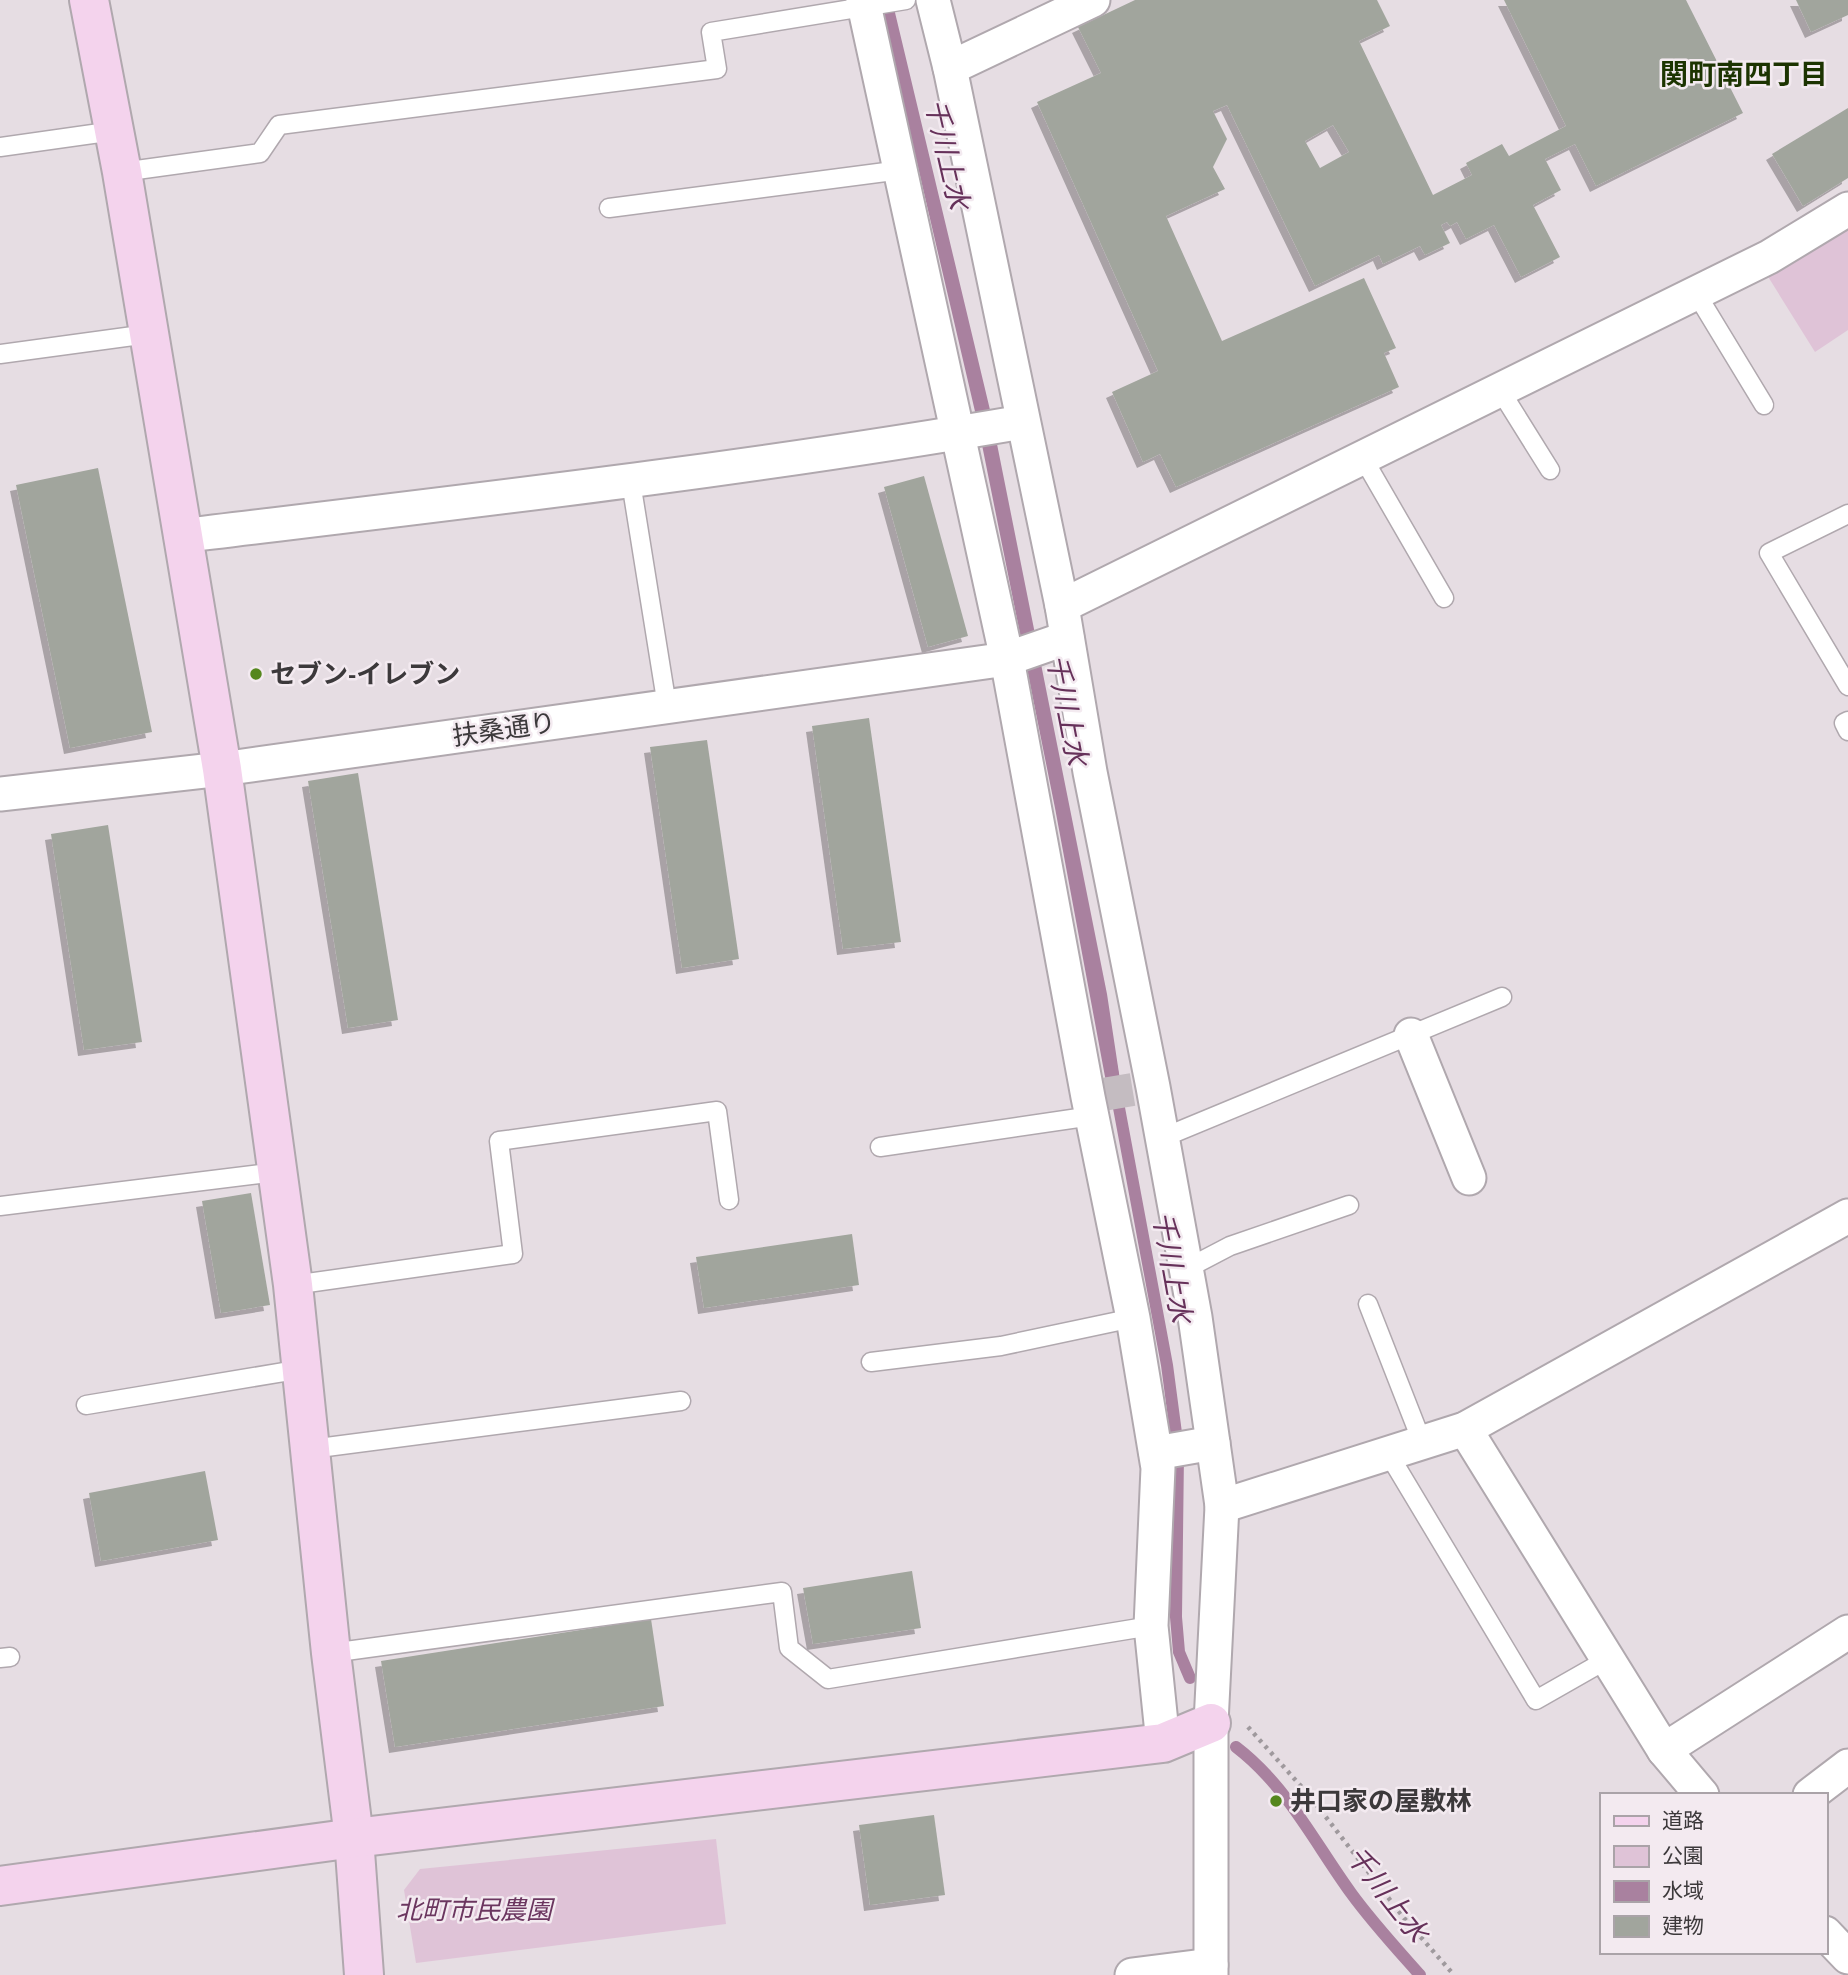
<svg xmlns="http://www.w3.org/2000/svg" width="1848" height="1975" font-family="'Zilla Slab','Noto Sans JP',serif">
<defs>
<filter id="shadow"><feDropShadow dx="-6" dy="6" stdDeviation="0" flood-color="#0004"/></filter>
</defs>
<rect width="100%" height="100%" fill="#e6dde3"/>
<g fill="#dfc3d7">
<path d="M1848 223V330L1815 352 1767 275Z"/>
<path d="M716 1839 726 1924 416 1963 404 1890 420 1869Z"/>
</g>
<path fill="#a9819f" d="M879 0H892L991 414 1107 994 1120 1080 1106 1082 1055 808 977 420Z"/>
<g fill="none" stroke-linecap="round" stroke-linejoin="round">
<g stroke="#a9819f" stroke-width="12">
<path d="M1111 1065 1167 1365 1176 1433"/>
<path d="M1178 1454 1176 1617 1179 1652 1190 1678"/>
<path d="M1236 1747C1287 1786 1314 1842 1351 1893 1372 1922 1397 1949 1420 1975"/>
</g>
</g>
<g fill="#a1a59d" fill-rule="evenodd" filter="url(#shadow)">
<path d="M1135 0H1377L1390 26 1359 41 1433 195 1472 175 1466 163 1502 144 1509 156 1566 126 1504 0H1686L1743 113 1596 186 1575 144 1545 159 1561 190 1533 205 1560 257 1521 277 1494 225 1466 239 1457 222 1450 226 1447 222 1441 225 1450 243 1425 255 1420 246 1383 264 1379 255 1315 286 1227 105 1213 111 1227 139 1213 167 1225 189 1166 216 1222 341 1364 278 1396 348 1384 353 1399 387 1176 487 1160 454 1143 462 1112 392 1158 371 1037 102 1101 73 1078 27ZM1333 125 1349 152 1320 168 1305 141Z"/>
<path d="M1796 0H1848V15L1811 32Z"/>
<path d="M1848 108V178L1803 206 1772 154Z"/>
<path d="M98 468 152 732 70 748 16 485Z"/>
<path d="M924 476 968 636 928 647 884 487Z"/>
<path d="M869 718 901 942 843 949 812 726Z"/>
<path d="M707 740 739 959 682 968 650 747Z"/>
<path d="M358 773 398 1020 348 1028 308 781Z"/>
<path d="M108 825 142 1042 84 1050 51 834Z"/>
<path d="M251 1193 270 1305 221 1313 202 1201Z"/>
<path d="M852 1234 859 1285 704 1308 696 1257Z"/>
<path d="M205 1471 218 1540 101 1561 89 1493Z"/>
<path d="M912 1571 921 1628 813 1644 803 1588Z"/>
<path d="M651 1619 664 1706 395 1747 381 1661Z"/>
<path d="M934 1815 945 1895 870 1905 859 1825Z"/>
</g>
<g fill="none" stroke-linecap="round" stroke-linejoin="round">
<path stroke="#c4bcc1" stroke-width="33" stroke-dasharray="33 17" stroke-linecap="butt" d="M1100 1095 1136 1089"/>
<defs>
<g id="lane">
<path d="M0 147 114 131"/>
<path d="M122 172 260 153 279 125 717 69 711 32 906 0"/>
<path d="M609 208 901 170"/>
<path d="M1696 293 1764 405"/>
<path d="M0 354 148 334"/>
<path d="M1500 390 1550 470"/>
<path d="M1363 458 1444 598"/>
<path d="M631 482 667 706"/>
<path d="M1848 514 1769 553 1848 686"/>
<path d="M1848 721 1844 723 1848 731"/>
<path d="M1162 1138 1502 997"/>
<path d="M880 1147 1092 1116"/>
<path d="M0 1206 276 1172"/>
<path d="M1186 1269 1230 1246 1349 1205"/>
<path d="M293 1285 513 1254 499 1141 717 1111 729 1200"/>
<path d="M1368 1304 1422 1442"/>
<path d="M871 1362 1001 1346 1133 1318"/>
<path d="M86 1405 302 1369"/>
<path d="M311 1449 681 1401"/>
<path d="M1388 1453 1536 1700 1608 1659"/>
<path d="M331 1653 782 1592 789 1648 828 1679 1151 1626"/>
<path d="M0 1658 10 1657"/>
</g>
<g id="street">
<path d="M863 0 1007 659 1088 1097 1133 1318 1158 1468 1151 1626 1163 1743"/>
<path d="M933 0 950 68 1062 606 1090 772 1153 1087 1195 1317 1222 1506 1211 1723V1975"/>
<path d="M950 68 1093 0"/>
<path d="M181 536C462 502 744 470 1022 422"/>
<path d="M1062 606 1769 257 1848 209"/>
<path d="M0 794 222 769 1007 659 1067 638"/>
<path d="M1411 1035 1469 1178"/>
<path d="M1465 1429 1664 1750 1702 1795"/>
<path d="M1156 1453 1213 1443"/>
<path d="M1222 1506 1465 1429 1848 1216"/>
<path d="M1664 1750 1848 1632"/>
<path d="M1810 1795 1848 1766"/>
<path d="M1825 1933 1848 1957"/>
<path d="M1132 1975 1211 1965"/>
</g>
<g id="secondary">
<path d="M89 0 122 172 222 769 293 1285 331 1653 354 1838 364 1975"/>
<path d="M0 1886 354 1838 1163 1743 1211 1723"/>
</g>
</defs>
<use href="#lane" stroke="#b0a8ae" stroke-width="21"/>
<use href="#street" stroke="#b0a8ae" stroke-width="37"/>
<use href="#secondary" stroke="#b0a8ae" stroke-width="42"/>
<path stroke="#9f999d" stroke-width="4.5" stroke-dasharray="3.5 5" stroke-linecap="butt" d="M1248 1727 1308 1794 1404 1918 1454 1975"/>
<use href="#lane" stroke="#fff" stroke-width="18"/>
<use href="#street" stroke="#fff" stroke-width="33"/>
<use href="#secondary" stroke="#f4d3ed" stroke-width="38"/>
</g>
<g fill="#55871d" stroke="#f3eaf0" stroke-width="2.5">
<circle cx="256" cy="674" r="7"/>
<circle cx="1276" cy="1801" r="7"/>
</g>
<g text-anchor="middle" dominant-baseline="central" stroke-width="5" stroke-linejoin="round" paint-order="stroke">
<g font-size="26" font-weight="bold" fill="#3c393b" stroke="#f3eaf0" text-anchor="start">
<text x="270" y="674">セブン-イレブン</text>
<text x="1290" y="1801">井口家の屋敷林</text>
</g>
<g font-size="26" fill="#3c393b" stroke="#f3eaf0">
<text transform="translate(504 729) rotate(-8)">扶桑通り</text>
</g>
<g font-size="26" font-style="italic" fill="#6b365f" stroke="#f3eaf0">
<text x="474" y="1910">北町市民農園</text>
</g>
<g font-size="28" font-weight="bold" fill="#1c3401" stroke="#f3eaf0">
<text x="1744" y="74">関町南四丁目</text>
</g>
<g font-size="28" font-style="italic" fill="#66315a" stroke="#f3eaf0">
<text transform="translate(947 154) rotate(77)">千川上水</text>
<text transform="translate(1067 710) rotate(79)">千川上水</text>
<text transform="translate(1172 1267) rotate(80)">千川上水</text>
<text transform="translate(1387 1894) rotate(52)">千川上水</text>
</g>
</g>
<rect x="1600" y="1793" width="228" height="161" fill="#f3eaf0" stroke="#aaa3a8" stroke-width="2"/>
<rect x="1614" y="1816" width="35" height="10" fill="#f4d3ed" stroke="#aaa3a8" stroke-width="2"/>
<text x="1662" y="1828" font-size="21" fill="#3c393b">道路</text>
<rect x="1614" y="1846" width="35" height="21" fill="#dfc3d7" stroke="#aaa3a8" stroke-width="2"/>
<text x="1662" y="1863" font-size="21" fill="#3c393b">公園</text>
<rect x="1614" y="1881" width="35" height="21" fill="#a9819f" stroke="#aaa3a8" stroke-width="2"/>
<text x="1662" y="1898" font-size="21" fill="#3c393b">水域</text>
<rect x="1614" y="1916" width="35" height="21" fill="#a1a59d" stroke="#aaa3a8" stroke-width="2"/>
<text x="1662" y="1933" font-size="21" fill="#3c393b">建物</text>
</svg>
